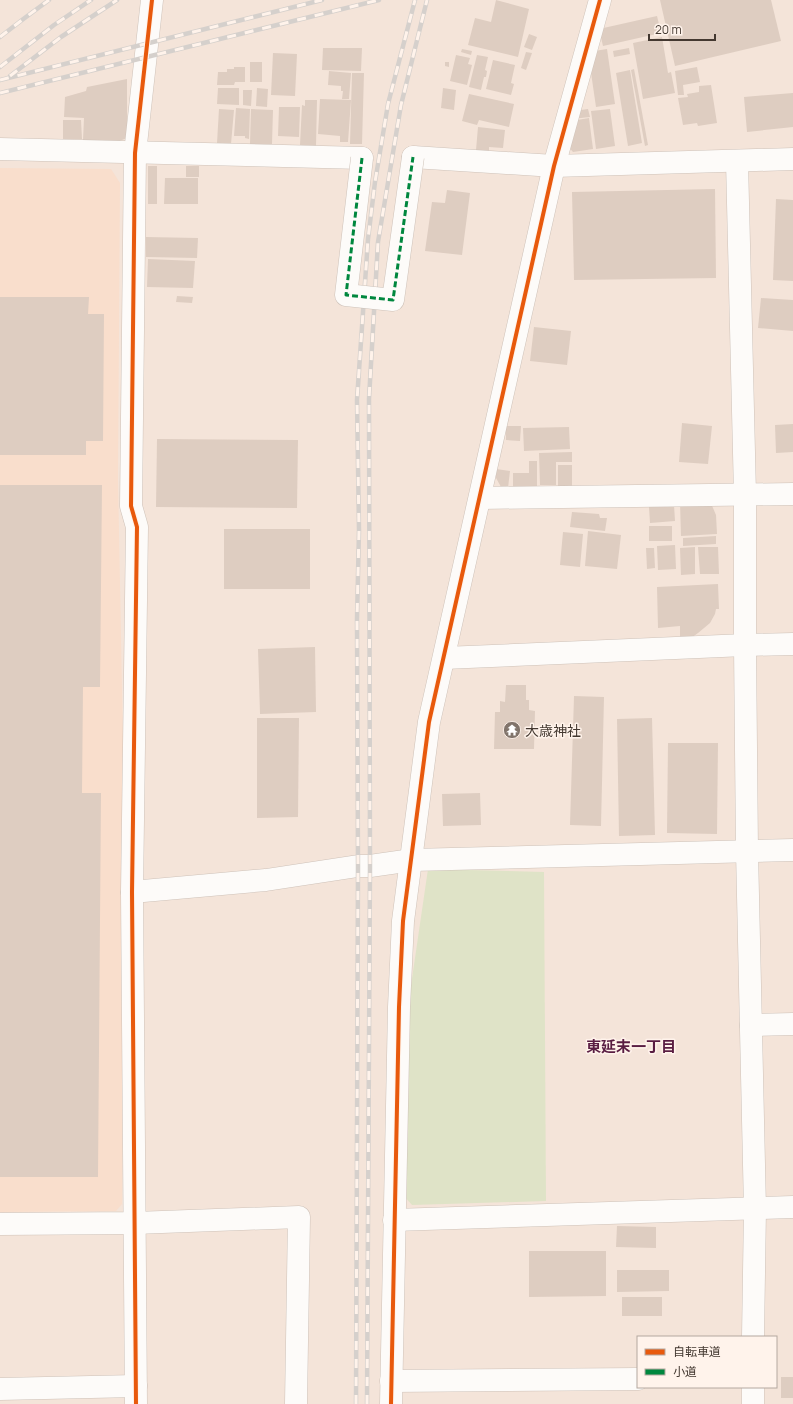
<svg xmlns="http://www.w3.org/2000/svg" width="793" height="1404" font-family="Manrope,'Noto Sans JP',sans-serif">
<rect width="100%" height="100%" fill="#f4e4d9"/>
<path fill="#f9decc" d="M0 168 111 169 120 183 118 480 124 793 122 1204 116 1211 0 1212Z"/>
<path fill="#dfe3c7" d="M428 869 544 872 546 1201 412 1205 403 1195 409 999Z"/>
<g fill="#decdc1">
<path d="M496 0 529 9 518 57 468 45 475 18 491 22Z"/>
<path d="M660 0H771L781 41 675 66Z"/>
<path d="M657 16 661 33 603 46 599 29Z"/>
<path d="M529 34 537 37 532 50 524 47Z"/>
<path d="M662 37 668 73 671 72 675 93 643 99 633 43Z"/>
<path d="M323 48H362L361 71 322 70Z"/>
<path d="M629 48 630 54 614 57 613 51Z"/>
<path d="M462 49 472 51 471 55 461 52Z"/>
<path d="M607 49 615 104 596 107 588 52Z"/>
<path d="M526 52 532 53 526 70 521 68Z"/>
<path d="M273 53 297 54 295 96 271 95Z"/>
<path d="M456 55 470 58 468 64 472 65 467 85 450 81Z"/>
<path d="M477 55 488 57 485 70 487 71 486 77H484L481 90 469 87Z"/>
<path d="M493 60 515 65 511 83 514 84 511 95 486 89Z"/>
<rect x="250" y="62" width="12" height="20"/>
<path d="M445 62H449V67L445 66Z"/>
<path d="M234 67H245V82H235L234 85H217L218 72H227V69H234Z"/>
<path d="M697 67 700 82 683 85 684 95H678L675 71Z"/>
<path d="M634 69 648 145 645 146 631 70Z"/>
<path d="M630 70 642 143 628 146 616 73Z"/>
<path d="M329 71 351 73 349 99H342L343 91H341V86L328 85Z"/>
<path d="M352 73H364L362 144H350Z"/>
<path d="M127 79V138L117 142 83 140 84 118 64 117 65 97 86 91 87 87Z"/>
<path d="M711 85 717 123 698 126 697 123 683 125 678 98 688 97 687 94 699 92V86Z"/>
<path d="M218 88H239V105L217 104Z"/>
<path d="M257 88 268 89 267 107 256 106Z"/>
<path d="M443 88 456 90 454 110 441 108Z"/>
<path d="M243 90H252L251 106 243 105Z"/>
<path d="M793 93V127L747 132 744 97Z"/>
<path d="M469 94 514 104 509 127 479 120 477 125 462 121Z"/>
<path d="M320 99 351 100 348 142H340V136L318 134Z"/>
<path d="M305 100H317L316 146 300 145 302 105 305 106Z"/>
<path d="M279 107H300L299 137 278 136Z"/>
<path d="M236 108 250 109 249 139 245 138V136H234Z"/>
<path d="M219 109 234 110 231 144 217 143Z"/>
<path d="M251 109 273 110 272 144H250Z"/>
<path d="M588 109 590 117 572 119 574 111Z"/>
<path d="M610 109 615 146 596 149 591 111Z"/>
<path d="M589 118 593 149 573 152 565 143 571 121Z"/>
<path d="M63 120H81L82 139H63Z"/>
<path d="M478 127 505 130 503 148 489 147V152L476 150Z"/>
<rect x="148" y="166" width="9" height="38"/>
<rect x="186" y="166" width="13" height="11"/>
<path d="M165 178H198V204H164Z"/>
<path d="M715 189 716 278 574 280 572 192Z"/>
<path d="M447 190 470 193 462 255 425 251 432 202 445 203Z"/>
<path d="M776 199 793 200V281L773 280Z"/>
<path d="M146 237 198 238 197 258 146 257Z"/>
<path d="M148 259 195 261 193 288 147 287Z"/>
<path d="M177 296 193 297 192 303 176 302Z"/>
<path d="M0 297H89L88 314H104L103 441H86V455H0Z"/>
<path d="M761 298 793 300V331L758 328Z"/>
<path d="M534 327 571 331 567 365 530 361Z"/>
<path d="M682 423 712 426 708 464 679 462Z"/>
<path d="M793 424V452L776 453 775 425Z"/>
<path d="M506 426H521L520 441 506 440Z"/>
<path d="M569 427 570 449 524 451 523 428Z"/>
<path d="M157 439 298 440 297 508 156 507Z"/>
<path d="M572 452V462H556V485H540L539 453Z"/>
<path d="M529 461H537V488H513V473H529Z"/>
<rect x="558" y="465" width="14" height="22"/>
<path d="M496 469 510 471 508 488 501 487 495 476Z"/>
<path d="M0 485H102L100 687H83L82 793H101L98 1177H0Z"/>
<path d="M710 501 716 515 717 534 681 536 680 502Z"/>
<path d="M674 505 675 521 650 523 649 507Z"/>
<path d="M572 512 599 514 600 518H607L605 531 570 527Z"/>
<rect x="649" y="526" width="23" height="15"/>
<rect x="224" y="529" width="86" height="60"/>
<path d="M588 531 621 535 617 569 585 566Z"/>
<path d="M563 532 583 534 580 567 560 565Z"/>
<path d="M716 536V544L683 546V538Z"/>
<path d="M675 545 676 569 658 570 657 546Z"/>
<path d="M695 547V574L681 575 680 548Z"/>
<path d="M698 547H718L719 574H700Z"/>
<path d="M646 548H654L655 568 647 569Z"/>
<path d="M718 584 719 609H716L715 614 710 623 698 633 691 638 680 640V626L658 628 657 587Z"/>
<path d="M315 647 316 712 260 714 258 649Z"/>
<path d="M506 685H526V700H529V710L535 711 534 749H494L495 712H500V701L505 702Z"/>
<path d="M574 696 604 697 601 826 570 825Z"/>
<path d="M257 718H299L298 817 257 818Z"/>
<path d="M652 718 655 835 619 836 617 719Z"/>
<path d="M668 743H718L717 834 667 833Z"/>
<path d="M480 793 481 825 443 826 442 794Z"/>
<path d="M617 1226 656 1227V1248L616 1247Z"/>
<path d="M529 1251H606V1296L529 1297Z"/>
<path d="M617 1270H669V1291L617 1292Z"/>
<rect x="622" y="1297" width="40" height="19"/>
<rect x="781" y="1377" width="12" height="21"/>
</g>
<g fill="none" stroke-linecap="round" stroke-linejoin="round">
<defs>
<g id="minor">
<path d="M0 149 362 158"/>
<path d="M413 157 554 166 793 159"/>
<path d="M737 161 745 494V645L747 851 755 1209 753 1337"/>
<path d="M480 498 793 494"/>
<path d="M444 658 745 645 793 644"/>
<path d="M132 892 266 880 358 866H370L412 860 793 850"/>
<path d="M751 1025 793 1024"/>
<path d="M394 1220 793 1207"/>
<path d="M0 1224 135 1223 299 1217 296 1404"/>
<path d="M391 1381 638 1379"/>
<path d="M0 1389 136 1386"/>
<path d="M136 1404 132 892 137 527 131 506 135 153 152 0"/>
<path d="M391 1404 399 1007 403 921 429 722 554 166 600 0"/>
<path d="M753 1404V1387"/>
</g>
</defs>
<use href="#minor" stroke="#cec2b9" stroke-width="23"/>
<use href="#minor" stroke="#fdfbf9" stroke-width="22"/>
<defs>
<g id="rail">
<path d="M0 37 22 20 49 0"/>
<path d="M0 67 54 25 91 0"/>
<path d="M10 76 61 37 117 0"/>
<path d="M0 80 322 0"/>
<path d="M0 93 379 0"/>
<path d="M356 1404 358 866 357 619 359 530 357 400 368 239 375 182 388 104 415 0"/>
<path d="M367 1404 370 866 369 399 378 242 401 105 427 0"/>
</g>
</defs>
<use href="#rail" stroke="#d5d0cc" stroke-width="4.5"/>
<use href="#rail" stroke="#fff3eb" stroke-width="3" stroke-dasharray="9" stroke-linecap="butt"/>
<defs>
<path id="minor-bridge" d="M362 158 346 295 393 300 413 157"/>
</defs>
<use href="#minor-bridge" stroke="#cec2b9" stroke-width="23" stroke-linecap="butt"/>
<use href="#minor-bridge" stroke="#fdfbf9" stroke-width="22"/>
<path stroke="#00873e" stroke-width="3" stroke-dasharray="6 3" stroke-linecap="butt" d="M362 158 346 295 393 300 413 157"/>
<defs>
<g id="cycleway">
<path d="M136 1404 132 892 137 527 131 506 135 153 152 0"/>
<path d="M391 1404 399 1007 403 921 429 722 554 166 600 0"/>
</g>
</defs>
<use href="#cycleway" stroke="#fff3eb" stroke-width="6"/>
<use href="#cycleway" stroke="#e8590c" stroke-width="4"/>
</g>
<defs>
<symbol id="temple-disc" viewBox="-11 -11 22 22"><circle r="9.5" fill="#81746b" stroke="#fff3eb"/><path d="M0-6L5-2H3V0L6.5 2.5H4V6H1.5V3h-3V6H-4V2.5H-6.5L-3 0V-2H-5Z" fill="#fff"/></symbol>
</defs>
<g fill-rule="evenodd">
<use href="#temple-disc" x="502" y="720" width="20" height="20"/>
</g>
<g text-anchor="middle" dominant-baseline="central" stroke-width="3" stroke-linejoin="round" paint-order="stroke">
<g font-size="14" fill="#433830" stroke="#fff3eb" text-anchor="start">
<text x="525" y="730">大歳神社</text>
</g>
<g font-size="15" font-weight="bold" fill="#591d42" stroke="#fff3eb">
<text x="631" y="1046">東延末一丁目</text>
</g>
</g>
<rect x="637" y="1336" width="140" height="52" fill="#fff3eb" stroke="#b4a8a0"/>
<rect x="645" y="1349" width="20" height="6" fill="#e8590c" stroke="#b4a8a0"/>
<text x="673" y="1356" font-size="12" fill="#433830">自転車道</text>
<rect x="645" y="1369" width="20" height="6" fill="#00873e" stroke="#b4a8a0"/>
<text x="673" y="1376" font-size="12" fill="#433830">小道</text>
<path d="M649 34v6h66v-6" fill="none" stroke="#433830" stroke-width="2"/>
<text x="655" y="34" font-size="12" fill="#433830" stroke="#fff3eb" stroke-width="3" paint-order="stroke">20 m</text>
</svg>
